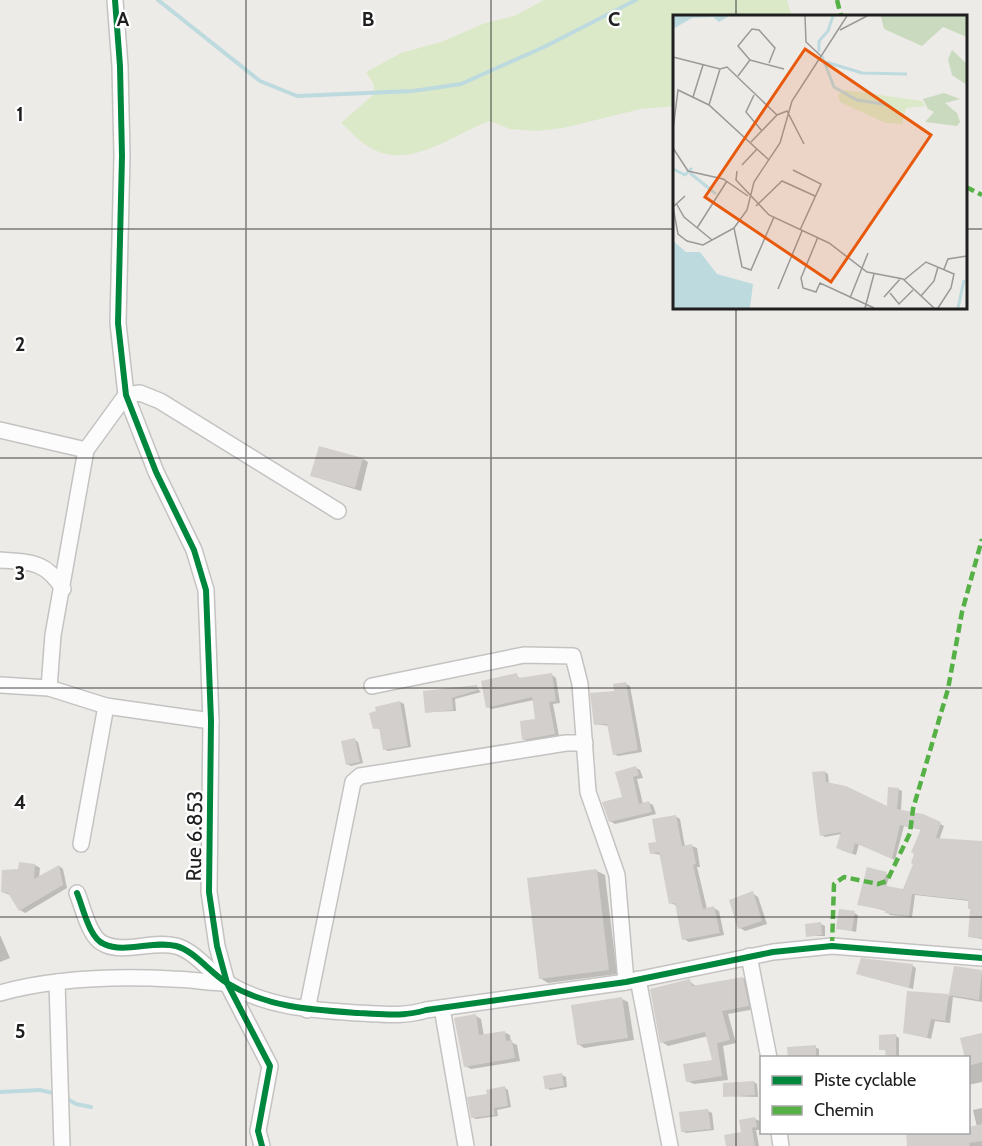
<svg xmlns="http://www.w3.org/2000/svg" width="982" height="1146" font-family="Cabin,sans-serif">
<rect width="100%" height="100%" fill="#edebe8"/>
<path fill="#dbe9c8" d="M544 0H787L792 16H674V106L641 109 563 128 536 131 510 129 490 121C452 134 410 172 369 147 358 141 351 131 341 123L373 95 374 85 366 72 401 53 441 42 485 23 514 16Z"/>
<g fill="#0003">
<path d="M363 459 368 462 361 491 312 476Z"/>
<path d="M516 675 521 679 552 675 556 678 560 703 553 704 559 736 528 742 524 739 537 720 534 700 492 709 488 707Z"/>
<path d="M626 684 630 686 642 752 618 756 614 754 609 726 595 724 616 692Z"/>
<path d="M476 687 481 692 455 699 456 711 426 712 424 692Z"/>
<path d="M400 702 404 704 411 747 388 751 384 749 381 729 374 728Z"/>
<path d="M355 740 358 742 363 763 351 766 347 764Z"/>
<path d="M636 768 640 770 643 778 637 779 643 804 649 803 653 805 656 814 615 824 610 821 624 799Z"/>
<path d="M825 772 828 774 829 784 888 809 898 789 902 791 901 811 922 815 944 826 939 840 982 842V939L970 937 972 910 969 901 915 895 912 917 890 915 886 911 859 904 868 869 890 875 886 887 904 891 915 863 923 830 904 826 895 860 859 844 856 855 841 850 842 834 825 837 822 835Z"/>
<path d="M675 816 680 819 685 847 692 846 697 848 700 867H697L707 909 714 908 719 911 724 935 689 942 684 939 677 906 671 903 661 855 651 853Z"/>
<path d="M35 865 40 868 39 878 59 866 63 869 67 888 25 913 20 910 10 895 2 892Z"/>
<path d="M597 871 605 875 617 974 548 983 540 978Z"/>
<path d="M752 893 758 897 767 924 745 931 740 928Z"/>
<path d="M854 913 858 915 856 932 838 928Z"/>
<path d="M821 924 825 926V936H807Z"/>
<path d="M0 935 10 958 0 962Z"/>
<path d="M913 966 916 968 913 989 861 975Z"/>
<path d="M955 967 982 972V1002L953 997 950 1023 935 1021 931 1039 905 1032 909 993 950 996Z"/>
<path d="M743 978 749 982 755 1009 728 1014 736 1043 723 1046 728 1080 694 1084 687 1081 714 1061 708 1036 668 1046 662 1042 689 981 697 987Z"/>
<path d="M622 999 628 1002 634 1040 584 1048 578 1044Z"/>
<path d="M476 1016 481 1019 484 1036 504 1032 510 1035 511 1042 517 1045 520 1061 471 1069 465 1066Z"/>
<path d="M982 1034V1082L968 1085V1058Z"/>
<path d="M896 1036 899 1038V1058H887V1051L881 1049Z"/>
<path d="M815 1047 819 1049V1058H789Z"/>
<path d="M562 1075 566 1077 567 1087 550 1090 547 1088Z"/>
<path d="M754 1082 757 1084 758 1097 725 1096Z"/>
<path d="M505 1088 508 1090 511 1107 497 1110 498 1116 476 1119 472 1117 488 1095Z"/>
<path d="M982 1108V1146H930L977 1127 973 1110Z"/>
<path d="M708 1111 712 1113 714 1130 686 1133 682 1131Z"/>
<path d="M755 1119 760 1121 761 1130H756L759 1146H727Z"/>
</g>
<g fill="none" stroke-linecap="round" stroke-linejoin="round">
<g stroke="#bddadf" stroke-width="4">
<path d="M158 0 260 81 297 96 413 91 461 84 544 47 636 0"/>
<path d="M0 1092 40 1090 57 1094"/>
<path d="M64 1097 76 1104 91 1107"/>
</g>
</g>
<g fill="#d2cfcd">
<path d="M319 446 363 458 355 488 310 476Z"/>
<path d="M517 673 518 678 552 673 556 701 549 702 555 734 522 740 520 721 535 719 532 697 486 708 481 681Z"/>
<path d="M626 682 638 750 613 755 607 724 594 725 590 693 614 691 613 684Z"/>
<path d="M477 685 478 690 452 698 453 710 425 713 423 691Z"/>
<path d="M400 701 408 746 383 750 379 728 373 729 369 713 376 711 375 707Z"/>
<path d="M355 738 360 762 346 765 341 741Z"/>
<path d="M636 766 639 775 633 777 639 804 649 801 652 812 609 822 602 802 622 797 615 772Z"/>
<path d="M825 771 826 782 846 786 887 806 888 787 899 788 897 809 923 814 941 822 936 838 982 841V938L968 937 970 909H968V900L912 894 909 916 885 913V910L857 905 867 867 887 872 882 885 903 889 913 864 911 863 914 854 911 852 921 829 900 825 892 859 855 843 852 854 836 848 841 832 820 836 817 815 812 772Z"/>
<path d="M676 815 682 846 692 844 696 864 693 865 703 909 714 906 720 933 682 940 675 903 669 904 659 852 650 854 648 843 656 842 652 819Z"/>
<path d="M19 862 35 864 34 879 59 865 63 885 19 911 8 893 1 892 2 870 18 869Z"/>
<path d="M597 869 609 970 539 979 527 878Z"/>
<path d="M753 891 762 921 738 929 729 900Z"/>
<path d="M839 909 855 911 852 931 836 929Z"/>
<path d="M821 922 822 935 806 937 805 924Z"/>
<path d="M861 958 913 964 909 988 856 974Z"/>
<path d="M954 966 982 970 979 1000 949 995 945 1021 931 1019 927 1038 903 1033 907 991 949 994Z"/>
<path d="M743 977 749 1006 722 1011 730 1040 717 1043 722 1076 686 1082 683 1064 712 1060 705 1032 660 1043 650 989 690 979 692 986Z"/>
<path d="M622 997 628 1038 577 1045 571 1005Z"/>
<path d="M476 1014 479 1035 505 1031 506 1041 512 1040 515 1058 464 1067 454 1018Z"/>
<path d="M982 1033V1062L969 1066V1058H965L960 1038Z"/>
<path d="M896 1034V1058H886L885 1050H879V1035Z"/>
<path d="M816 1045V1058H788L787 1047Z"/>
<path d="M562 1073 564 1086 545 1089 543 1076Z"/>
<path d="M754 1081 755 1095 723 1097V1083Z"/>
<path d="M505 1086 508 1106 494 1108 495 1115 471 1118 467 1097 487 1094 486 1090Z"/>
<path d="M708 1109 711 1129 681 1132 679 1112Z"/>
<path d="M755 1117 757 1127 752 1128 755 1146H726L724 1135 741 1132 739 1120Z"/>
<path d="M982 1124V1141L969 1143 970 1146H907L906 1132H970L969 1127Z"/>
</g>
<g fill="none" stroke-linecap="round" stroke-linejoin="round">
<defs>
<g id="minor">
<path d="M115 0 120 66 122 156 118 323 126 395 156 472 194 550 206 590 211 721 209 892 217 946 227 983 270 1066 258 1131 262 1146"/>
<path d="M0 430 86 450"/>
<path d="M0 560C30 562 46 561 63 589"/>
<path d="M0 685 49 688 106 706 211 721"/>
<path d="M372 686 524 655 573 656 580 684 588 792 617 875 626 982"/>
<path d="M49 688 53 635 86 450 126 395 140 393 160 401 338 511"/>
<path d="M81 844 106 706"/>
<path d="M77 893C83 907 89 938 104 944 125 954 153 940 176 946 195 951 210 973 227 983 268 1008 313 1010 359 1013 383 1014 404 1017 426 1010L626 982 773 952 832 946 982 958"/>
<path d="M749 956 769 1058"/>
<path d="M638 979 670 1146"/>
<path d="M57 982 62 1146"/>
<path d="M0 993C55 978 115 976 172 979 190 979 209 983 227 983"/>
<path d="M442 1008 466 1146"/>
<path d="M307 1010 353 782 360 776 566 743H585"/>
<path d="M779 1132 781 1146"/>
</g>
</defs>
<use href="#minor" stroke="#c4c3c2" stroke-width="18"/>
<use href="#minor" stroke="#fcfcfc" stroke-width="15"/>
<g stroke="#55b145" stroke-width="4.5" stroke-dasharray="9 4.5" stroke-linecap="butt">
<path d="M837 0 841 16"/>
<path d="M966 187 982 195"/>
<path d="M832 946 834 884 844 877 878 884 887 881 910 833 913 809 948 689 962 612 982 539"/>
</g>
<defs>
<g id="cycleway">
<path d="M115 0 120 66 122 156 118 323 126 395 156 472 194 550 206 590 211 721 209 892 217 946 227 983 270 1066 258 1131 262 1146"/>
<path d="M77 893C83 907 89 938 104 944 125 954 153 940 176 946 195 951 210 973 227 983 268 1008 313 1010 359 1013 383 1014 404 1017 426 1010L626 982 773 952 832 946 982 958"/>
</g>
</defs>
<use href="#cycleway" stroke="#fff" stroke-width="10"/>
<use href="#cycleway" stroke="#00873e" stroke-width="6"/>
</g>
<path fill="none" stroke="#1f1f1f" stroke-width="1.5" stroke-opacity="0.55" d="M246 0V1146M491 0V1146M736 0V16M0 229H674M966 229H982M736 308V1146M0 458H982M0 688H982M0 917H982"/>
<g text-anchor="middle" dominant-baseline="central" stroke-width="4.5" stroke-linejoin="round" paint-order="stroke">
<g font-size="21" fill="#1f1f1f" stroke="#fff">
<text transform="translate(194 836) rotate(-89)">Rue 6.853</text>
</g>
</g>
<g transform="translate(673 15)">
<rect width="294" height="294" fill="#edebe8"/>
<path d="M172 75 249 86 252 91 233 93 229 109 213 108 167 87 165 80Z" fill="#dbe9c8"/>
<path d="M208 1H294V22L270 12 249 31 211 14ZM279 35 294 49V70L279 60 275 44ZM271 78 287 84 272 88 284 98 287 107 284 111 252 107 261 97 255 94 250 84Z" fill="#cadabe"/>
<path d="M0 1H56L46 7 40 2 19 3 0 14ZM0 226 13 237H27L44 259 80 269 77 293H0Z" fill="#bddadf"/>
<path fill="none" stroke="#bddadf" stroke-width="3" d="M146 37V26L155 16 160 1M149 41 161 72 184 85 216 90M153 47 189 58 234 59M0 154 12 160 19 153M17 158 43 179M285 293 291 265"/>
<path fill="none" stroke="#9b9998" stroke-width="1.5" d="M132 1 133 27 148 41M167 15 194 1M0 42 47 54 54 52 104 100M77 45 111 54M65 61 77 45 65 31 79 14 86 15 102 33 96 48M81 80 73 97 89 116M20 82 30 50M36 90 47 54M0 115 5 75 36 90 96 145M78 127 104 100 114 96 131 129M0 133 15 156 50 164 75 181M69 150 84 134M120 155 148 169 127 215M64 156 63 165 96 200 156 228 194 257 230 264 261 293M12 181 0 192 5 219 14 226 30 230 61 213M3 188 11 202 39 225M83 191 109 166 142 181M101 202 78 255 69 252 61 213 74 195 81 167 107 128 119 86 174 1M24 213 54 166M145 222 128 263 130 273 143 277 147 268 201 293M271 254 275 244 294 241M231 265 253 247 281 259 278 273 265 293M105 274 129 216M217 278 226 289 240 275M248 281 261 266 265 252M211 282 228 263M177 283 195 238M192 293 201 259"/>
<path fill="#e8590c" fill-opacity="0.15" stroke="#e8590c" stroke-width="3" d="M132 34 258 120 158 267 32 182Z"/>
<rect width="294" height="294" fill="none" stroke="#1f1f1f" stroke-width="3"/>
</g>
<g font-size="20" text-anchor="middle" font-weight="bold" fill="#1f1f1f" stroke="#fff" stroke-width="4.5" stroke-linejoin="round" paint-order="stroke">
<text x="123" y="26">A</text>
<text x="368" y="26">B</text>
<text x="614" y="26">C</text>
<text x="20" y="121">1</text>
<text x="20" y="351">2</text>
<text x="20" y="580">3</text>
<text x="20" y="809">4</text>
<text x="20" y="1038">5</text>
</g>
<rect x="760" y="1056" width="210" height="78" fill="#ffffff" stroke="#a5a5a5" stroke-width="1.5"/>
<rect x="772" y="1076" width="30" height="9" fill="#00873e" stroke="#a5a5a5" stroke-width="1.5"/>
<text x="814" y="1086" font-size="18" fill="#1f1f1f">Piste cyclable</text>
<rect x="772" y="1106" width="30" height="9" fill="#55b145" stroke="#a5a5a5" stroke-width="1.5"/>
<text x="814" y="1116" font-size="18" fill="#1f1f1f">Chemin</text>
</svg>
